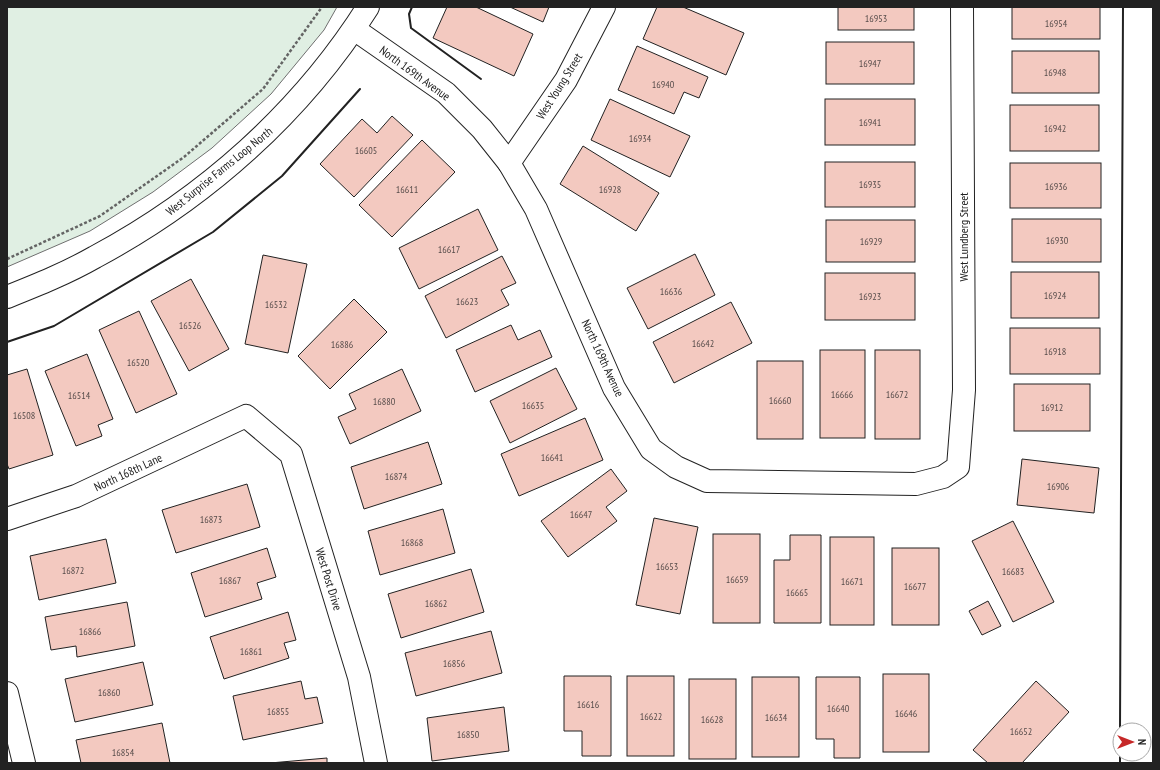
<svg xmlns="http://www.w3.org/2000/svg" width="1160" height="770" font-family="'PT Sans Narrow',sans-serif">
<rect width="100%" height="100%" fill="#fff"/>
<path fill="#e0efe3" stroke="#6f6f6f" d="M7 7H337L324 30 271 94 212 148 153 192 90 231 7 267Z"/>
<g fill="#f3c9c0" stroke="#222">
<path d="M447 7H476L533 34 514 76 433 38Z"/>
<path d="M510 7H549L543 22Z"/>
<path d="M657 7H683L744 33 726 75 643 39Z"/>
<rect x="838" y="7" width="76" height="23"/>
<rect x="1012" y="7" width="88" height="32"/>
<rect x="826" y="42" width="88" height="42"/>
<path d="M637 46 708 77 699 98 684 92 674 114 618 90Z"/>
<rect x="1012" y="51" width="87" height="42"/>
<path d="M610 99 690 136 670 177 591 140Z"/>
<rect x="825" y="99" width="90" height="46"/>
<rect x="1010" y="105" width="89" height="46"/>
<path d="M392 116 413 135 354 197 320 164 362 119 377 133Z"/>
<path d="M422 140 455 172 392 237 359 205Z"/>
<path d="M583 146 659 193 636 231 560 184Z"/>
<rect x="825" y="162" width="90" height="45"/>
<rect x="1010" y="163" width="91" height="45"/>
<path d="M478 209 498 250 419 289 399 248Z"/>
<rect x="1012" y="219" width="89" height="43"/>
<rect x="826" y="220" width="89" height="42"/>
<path d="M695 254 715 295 648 329 627 288Z"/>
<path d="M263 255 307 264 288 353 245 344Z"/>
<path d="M502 256 516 283 501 290 509 305 446 338 425 296Z"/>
<rect x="1011" y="272" width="88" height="46"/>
<rect x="825" y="273" width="90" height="47"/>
<path d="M191 279 229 349 189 371 151 301Z"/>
<path d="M354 299 387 332 330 389 298 356Z"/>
<path d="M731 302 752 343 674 383 653 342Z"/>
<path d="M139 311 177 394 136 413 99 330Z"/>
<path d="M511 325 518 340 540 330 552 357 475 392 456 350Z"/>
<rect x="1010" y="328" width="90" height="46"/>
<rect x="820" y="350" width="45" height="88"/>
<rect x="875" y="350" width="45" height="89"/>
<path d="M87 354 113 419 98 425 102 436 76 446 45 371Z"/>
<rect x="757" y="361" width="46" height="78"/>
<path d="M556 368 577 409 510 443 490 401Z"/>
<path d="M27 369 53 455 9 469 7 464V375Z"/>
<path d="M402 369 421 411 350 444 338 417 356 409 349 394Z"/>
<rect x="1014" y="384" width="76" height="47"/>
<path d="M585 418 603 460 519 496 501 454Z"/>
<path d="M428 442 442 484 364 509 351 467Z"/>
<path d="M1022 459 1099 468 1094 513 1017 505Z"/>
<path d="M611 469 627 491 606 507 617 521 568 557 541 521Z"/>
<path d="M247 484 260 527 176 553 162 510Z"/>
<path d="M443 509 455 553 380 575 368 531Z"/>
<path d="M654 518 698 527 680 614 636 605Z"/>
<path d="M1013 521 1054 602 1013 622 972 541Z"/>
<rect x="713" y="534" width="47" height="89"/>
<path d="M790 535H821V623H774V560H790Z"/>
<rect x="830" y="537" width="44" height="88"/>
<path d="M106 539 116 583 39 600 30 556Z"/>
<path d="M267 548 276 577 257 583 262 599 205 617 191 573Z"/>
<rect x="892" y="548" width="47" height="77"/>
<path d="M471 569 484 612 401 638 388 594Z"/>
<path d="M988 601 1001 626 982 635 969 611Z"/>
<path d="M127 602 135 646 77 657 76 646 51 650 45 617Z"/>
<path d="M288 612 296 640 284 643 289 658 224 679 210 637Z"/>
<path d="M491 631 502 673 416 696 405 653Z"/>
<path d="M143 662 153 705 75 722 65 679Z"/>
<rect x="883" y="674" width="46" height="78"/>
<path d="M564 676H611V756H582V731H564Z"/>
<rect x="627" y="676" width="47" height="80"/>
<rect x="752" y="677" width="47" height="80"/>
<path d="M816 677H860V758H834V739H816Z"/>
<rect x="689" y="679" width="47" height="80"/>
<path d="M301 681 305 699 317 697 323 723 243 740 233 696Z"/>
<path d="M1036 681 1069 712 1022 763H988L973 750Z"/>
<path d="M504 707 509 751 432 761 427 718Z"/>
<path d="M162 723 170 763H81L76 740Z"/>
<path d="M327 758V763H270Z"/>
</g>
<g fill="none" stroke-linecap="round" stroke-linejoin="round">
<defs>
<g id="street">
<path d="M354 29 446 93 482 129 509 163 536 209 614 388 651 449 676 467 707 481 916 484 943 477 958 467 964 390 962 7"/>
<path d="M509 163 566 80 604 7"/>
<path d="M7 519 76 496 246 416 291 454 359 677 376 763"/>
<path d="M7 693 24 763"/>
</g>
<path id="secondary" d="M7 297C37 285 67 273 95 257 205 198 301 113 368 7"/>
</defs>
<use href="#street" stroke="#222" stroke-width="24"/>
<use href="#secondary" stroke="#222" stroke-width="24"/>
<path stroke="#646464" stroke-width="2.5" stroke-dasharray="3 2" stroke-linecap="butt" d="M7 259 100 216 184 157 263 89 322 7"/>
<use href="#street" stroke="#fff" stroke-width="22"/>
<use href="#secondary" stroke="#fff" stroke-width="22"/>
<g stroke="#222" stroke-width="2">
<path d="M412 7 409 14 411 28 481 79"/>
<path d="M7 342 54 326 213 232 282 176 360 89"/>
<path d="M1120 730 1123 7"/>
<path d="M1120 763V747"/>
</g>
</g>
<g text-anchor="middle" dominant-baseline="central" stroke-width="3" stroke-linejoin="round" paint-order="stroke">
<g font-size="10" fill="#564c4a">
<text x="876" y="18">16953</text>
<text x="1056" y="23">16954</text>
<text x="870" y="63">16947</text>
<text x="1055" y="72">16948</text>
<text x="663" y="84">16940</text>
<text x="870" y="122">16941</text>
<text x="1055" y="128">16942</text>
<text x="640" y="138">16934</text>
<text x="366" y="150">16605</text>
<text x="870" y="184">16935</text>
<text x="1056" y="186">16936</text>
<text x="407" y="189">16611</text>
<text x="610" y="189">16928</text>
<text x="1057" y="240">16930</text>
<text x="871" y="241">16929</text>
<text x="449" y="249">16617</text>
<text x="671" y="291">16636</text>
<text x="1055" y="295">16924</text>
<text x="870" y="296">16923</text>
<text x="467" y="301">16623</text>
<text x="276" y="304">16532</text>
<text x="190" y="325">16526</text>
<text x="703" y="343">16642</text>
<text x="342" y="344">16886</text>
<text x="1055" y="351">16918</text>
<text x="138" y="362">16520</text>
<text x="842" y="394">16666</text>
<text x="897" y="394">16672</text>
<text x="79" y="395">16514</text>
<text x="780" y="400">16660</text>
<text x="384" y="401">16880</text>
<text x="533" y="405">16635</text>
<text x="1052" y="407">16912</text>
<text x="24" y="415">16508</text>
<text x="552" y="457">16641</text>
<text x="396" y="476">16874</text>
<text x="1058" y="486">16906</text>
<text x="581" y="514">16647</text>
<text x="211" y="519">16873</text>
<text x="412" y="542">16868</text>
<text x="667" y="566">16653</text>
<text x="73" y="570">16872</text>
<text x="1013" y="571">16683</text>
<text x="737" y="579">16659</text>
<text x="230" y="580">16867</text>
<text x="852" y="581">16671</text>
<text x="915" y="586">16677</text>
<text x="797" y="592">16665</text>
<text x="436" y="603">16862</text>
<text x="90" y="631">16866</text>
<text x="251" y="651">16861</text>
<text x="454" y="663">16856</text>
<text x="109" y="692">16860</text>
<text x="588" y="704">16616</text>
<text x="838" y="708">16640</text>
<text x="278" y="711">16855</text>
<text x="906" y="713">16646</text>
<text x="651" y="716">16622</text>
<text x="776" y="717">16634</text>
<text x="712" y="719">16628</text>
<text x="1021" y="731">16652</text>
<text x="468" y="734">16850</text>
<text x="123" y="752">16854</text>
</g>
<g font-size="12" fill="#222" stroke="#fff">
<text transform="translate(415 73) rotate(36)">North 169th Avenue</text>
<text transform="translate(559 86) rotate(-58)">West Young Street</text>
<text transform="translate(219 171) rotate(-39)">West Surprise Farms Loop North</text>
<text transform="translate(963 237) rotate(-90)">West Lundberg Street</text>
<text transform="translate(603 358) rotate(65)">North 169th Avenue</text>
<text transform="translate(128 472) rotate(-25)">North 168th Lane</text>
<text transform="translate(329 579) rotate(73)">West Post Drive</text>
</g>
</g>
<rect width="1160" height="770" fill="none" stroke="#222222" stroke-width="16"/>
<g transform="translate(1132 742) rotate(90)"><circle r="19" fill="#ffffff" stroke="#a7a7a7"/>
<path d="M0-3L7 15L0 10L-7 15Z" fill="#c62828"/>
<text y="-6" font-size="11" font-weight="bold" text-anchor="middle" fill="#222222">N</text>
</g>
</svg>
